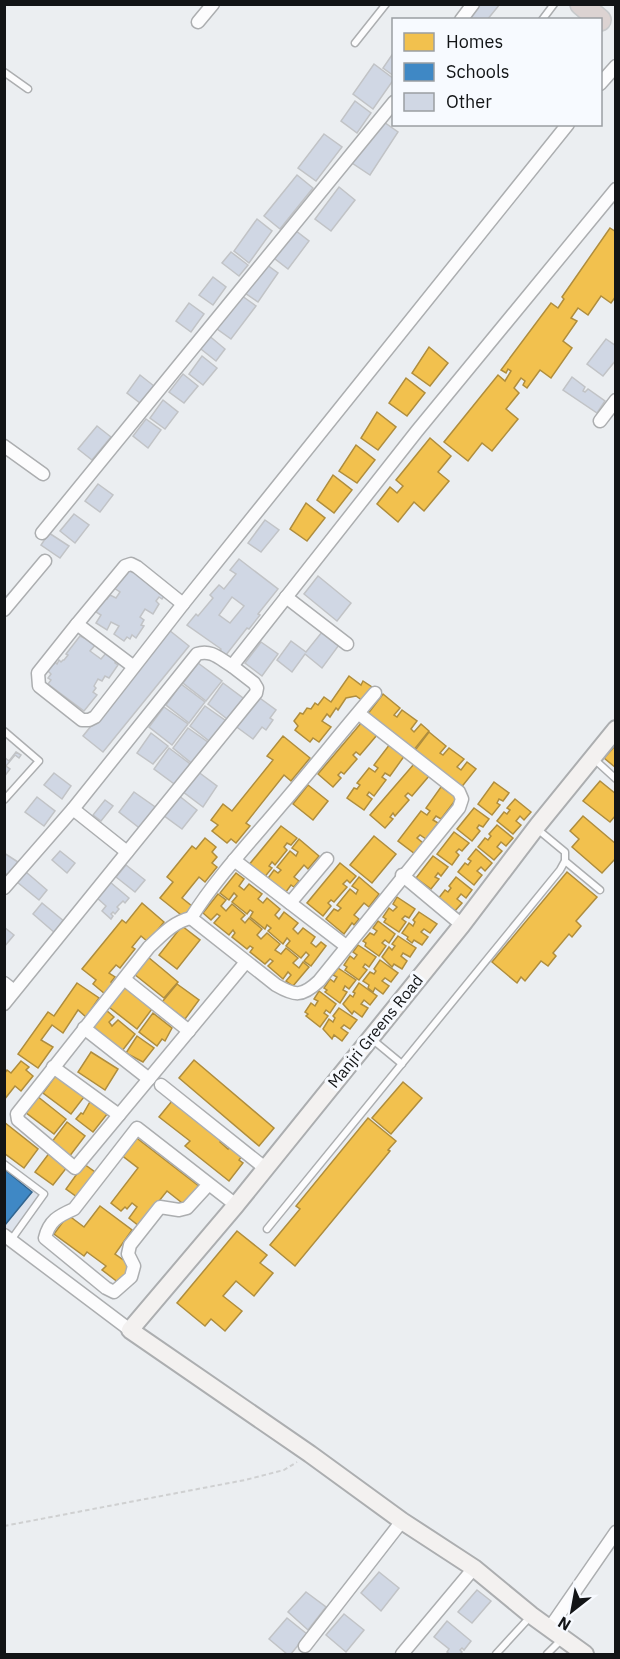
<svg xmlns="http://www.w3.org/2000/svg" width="620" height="1659" font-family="'IBM Plex Sans',sans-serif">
<rect width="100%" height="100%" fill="#ebeef1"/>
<path fill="#dde3ec" d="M4 1159 48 1194 16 1236 5 1227Z"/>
<g fill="#f2c14e" stroke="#af8d3d" stroke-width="1.5">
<path d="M610 228 616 232V296L611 303 601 296 588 315 578 308 571 318 577 321 563 341 572 348 551 378 540 370 527 388 523 385 525 381 521 378 514 388 519 393 506 409 518 419 492 451 482 443 468 461 444 442 498 375 505 381 511 371 508 369 506 373 501 370 551 303 558 308 564 299 562 297Z"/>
<path d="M429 347 448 363 430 386 412 373Z"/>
<path d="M406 378 425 393 407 416 389 403Z"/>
<path d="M377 412 396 427 378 450 361 438Z"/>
<path d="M430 438 451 456 438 472 449 481 424 511 414 502 398 522 377 504 390 487 397 493 403 486 396 480Z"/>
<path d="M356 445 375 460 357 483 339 471Z"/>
<path d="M333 475 352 490 334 513 317 500Z"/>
<path d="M306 503 325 518 307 541 290 529Z"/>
<path d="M349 676 361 685 363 681 372 687 363 701 356 696 346 698 338 710 336 708 330 717 327 714 322 721 331 727 319 742 313 738 310 742 295 730 298 726 294 721 300 713 303 714 307 708 311 709 315 703 318 705 324 697 331 702Z"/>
<path d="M383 694 400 708 394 715 397 717 402 710 417 721 411 729 414 732 421 724 429 731 413 751 388 731 389 730 367 715Z"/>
<path d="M362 722 377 735 360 755 356 752 353 755 357 759 344 774 341 772 338 775 341 778 333 787 318 774Z"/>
<path d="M429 732 446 746 440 753 443 755 449 748 464 759 457 767 461 770 467 762 476 769 460 789 413 753Z"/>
<path d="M283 736 310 758 291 781 284 775 246 823 250 826 236 843 231 839 227 843 212 831 218 825 211 820 223 804 232 811 273 760 267 756Z"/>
<path d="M390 744 405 755 390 776 385 773 382 777 386 780 374 796 369 792 367 795 372 799 364 810 347 798 354 788 357 789 360 785 357 783 369 768 375 772 378 768 374 765Z"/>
<path d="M616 745V768L604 758Z"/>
<path d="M414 764 429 776 412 796 408 793 405 796 409 800 395 816 393 813 390 817 393 819 385 828 370 815Z"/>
<path d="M600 781 616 794V815L610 822 583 801Z"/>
<path d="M494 782 509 793 503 801 499 799 497 803 500 805 492 815 478 804Z"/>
<path d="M308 785 328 801 313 820 293 804Z"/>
<path d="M441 787 457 798 441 819 436 816 433 820 438 823 426 839 420 835 417 838 423 843 415 854 398 841 421 811 427 815 430 811 426 808Z"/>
<path d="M515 799 531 812 524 820 520 816 516 821 521 825 513 834 497 821 504 812 507 814 510 810 507 808Z"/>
<path d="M474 808 489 819 483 827 479 825 477 828 480 831 472 841 457 829Z"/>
<path d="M583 816 616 844V858L602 873 572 847 579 839 570 831Z"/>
<path d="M497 825 513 838 506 846 501 842 497 847 502 851 494 860 478 847 485 838 488 840 491 836 489 834Z"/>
<path d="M281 826 297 838 291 845 287 843 284 847 287 850 275 865 272 862 269 866 272 868 263 879 248 866Z"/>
<path d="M454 832 469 843 462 851 459 849 456 852 459 855 452 865 437 854Z"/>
<path d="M374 836 396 854 372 883 350 865Z"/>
<path d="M205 838 216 847 212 852 217 857 212 863 217 867 205 882 199 877 182 898 193 907 185 918 160 898 173 882 167 877 192 846 196 849Z"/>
<path d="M299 839 319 856 308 869 304 865 294 877 299 881 294 887 291 885 283 896 266 881 274 870 278 873 281 870 277 867 290 851 296 856 298 852 292 848Z"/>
<path d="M476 849 492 863 485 871 481 867 477 871 482 875 474 885 458 872 465 863 468 865 471 861 468 859Z"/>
<path d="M433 856 448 867 441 876 438 873 435 877 439 879 431 889 416 878Z"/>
<path d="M340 863 356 876 350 883 347 880 343 884 347 887 334 902 331 900 328 903 331 906 323 916 307 903Z"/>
<path d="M567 872 597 897 576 921 581 926 572 937 569 934 553 953 556 956 548 966 541 961 525 981 521 977 517 983 492 962Z"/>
<path d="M236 873 244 879 239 886 244 890 249 884 262 894 258 899 263 903 267 898 280 909 275 915 279 919 284 912 298 923 293 929 298 934 303 928 315 937 311 943 316 947 321 942 326 946 311 966 304 961 309 955 306 952 301 958 286 946 290 941 287 938 283 944 268 931 271 928 267 925 265 929 250 917 253 912 250 910 247 914 232 902 237 896 234 893 229 900 220 893Z"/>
<path d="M359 877 379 894 369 907 364 903 354 915 359 919 354 925 352 923 344 934 326 919 334 909 338 911 341 908 337 905 350 889 356 894 358 890 352 886Z"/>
<path d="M456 877 472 890 466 898 461 894 457 899 462 903 454 912 438 899 445 890 448 892 451 888 449 886Z"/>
<path d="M218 894 226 900 221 906 226 911 232 904 245 915 241 919 245 923 249 918 262 929 257 935 261 939 267 933 280 944 275 950 281 954 286 948 298 958 293 963 299 968 303 962 309 967 293 986 286 981 291 975 288 972 283 979 268 966 273 961 270 959 265 964 250 952 253 948 250 946 247 949 232 937 235 933 233 930 229 935 214 923 220 916 217 914 211 920 203 913Z"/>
<path d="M397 897 415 909 409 918 405 916 402 919 406 922 399 932 384 922 386 919 383 917 389 908 393 911 397 907 393 904Z"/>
<path d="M142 903 164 922 148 942 141 936 132 947 135 949 120 968 116 965 109 973 115 977 111 982 114 984 105 994 93 984 96 980 82 969 122 920 126 923Z"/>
<path d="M419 912 437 924 430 933 424 929 421 932 428 937 422 945 414 940 412 943 407 939 408 937 402 933 409 923 413 926 415 922 413 920Z"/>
<path d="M378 921 395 934 389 943 385 940 382 943 386 946 379 956 365 946 366 943 363 941 370 933 374 935 377 931 373 928Z"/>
<path d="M182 926 200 940 177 969 159 955Z"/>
<path d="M398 936 416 948 410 957 403 953 401 956 407 961 402 969 394 964 392 967 382 957 389 947 392 950 395 946 392 944Z"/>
<path d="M358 945 376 957 369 967 365 964 363 967 367 970 359 980 345 970 347 967 344 965 350 956 354 959 357 955 353 952Z"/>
<path d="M148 957 178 982 164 998 134 974Z"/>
<path d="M380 960 398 973 391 982 385 978 382 981 389 986 383 994 375 988 373 992 368 988 369 985 363 981 370 972 374 974 376 971 374 969Z"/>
<path d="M338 968 356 980 349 989 345 986 343 990 347 992 340 1003 325 992 327 990 324 988 330 979 334 982 337 977 333 975Z"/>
<path d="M77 983 99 998 86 1017 78 1010 63 1033 52 1025 41 1040 53 1047 38 1068 18 1054 48 1012 54 1016Z"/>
<path d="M359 983 377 996 370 1005 364 1000 361 1004 368 1008 362 1017 354 1011 352 1014 343 1004 350 995 353 997 355 993 353 992Z"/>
<path d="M177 984 199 1000 185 1019 162 1002Z"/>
<path d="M124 987 152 1009 137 1029 109 1007Z"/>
<path d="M319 991 336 1004 330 1013 326 1010 324 1013 328 1016 320 1027 306 1016 308 1014 305 1012 311 1003 315 1006 318 1001 314 999Z"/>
<path d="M339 1008 357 1020 350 1029 344 1025 341 1028 348 1033 342 1041 334 1035 332 1039 323 1029 329 1019 333 1022 335 1018 333 1016Z"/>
<path d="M106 1010 114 1017 109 1022 112 1026 118 1020 135 1034 122 1051 93 1027Z"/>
<path d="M153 1013 172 1028 165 1041 162 1039 157 1046 139 1032Z"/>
<path d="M137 1036 154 1048 143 1062 126 1053Z"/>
<path d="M91 1052 118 1069 105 1090 78 1072Z"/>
<path d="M194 1060 274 1128 259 1146 179 1078Z"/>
<path d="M21 1061 29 1067 26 1070 33 1076 21 1091 15 1086 4 1100V1074L7 1070 11 1073Z"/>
<path d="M56 1075 84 1097 71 1114 43 1093Z"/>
<path d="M403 1082 422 1098 391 1134 372 1118Z"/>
<path d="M37 1096 66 1119 54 1134 25 1112Z"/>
<path d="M91 1100 108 1113 93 1132 76 1119 81 1113 83 1114Z"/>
<path d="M172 1101 222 1140 220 1142 228 1149 230 1146 242 1156 239 1160 243 1163 229 1181 185 1146 190 1141 159 1117Z"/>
<path d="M368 1118 396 1141 388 1150 390 1151 295 1266 270 1245 300 1209 296 1206Z"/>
<path d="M4 1122 38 1149 24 1168 4 1153Z"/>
<path d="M67 1122 85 1136 69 1157 51 1143Z"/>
<path d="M134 1136 200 1187 186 1206 167 1191 139 1226 129 1218 137 1207 132 1203 127 1209 125 1207 121 1211 111 1203 138 1168 120 1154Z"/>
<path d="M50 1152 68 1166 53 1185 35 1172Z"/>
<path d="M84 1164 95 1172 77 1197 66 1189Z"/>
<path d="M100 1206 132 1230 115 1254 132 1266 119 1283 102 1270 106 1266 87 1252 84 1256 54 1234 68 1215 84 1227Z"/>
<path d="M237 1231 267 1255 260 1263 273 1273 254 1296 236 1281 223 1296 242 1311 225 1331 211 1319 205 1326 177 1303Z"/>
</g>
<path fill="#3f88c5" stroke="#326590" stroke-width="1.5" d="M4 1169 32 1192 5 1225H4Z"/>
<g fill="#d0d7e4" stroke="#c1c3c6" stroke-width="1.5" fill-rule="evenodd">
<path d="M474 4H500L487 20H474L467 13Z"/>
<path d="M394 52V76L383 68Z"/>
<path d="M374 64 394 79 373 109 353 94Z"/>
<path d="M355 101 371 113 357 133 341 121Z"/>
<path d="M381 120 398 132 370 175 352 163Z"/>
<path d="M324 134 342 147 316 181 298 168Z"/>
<path d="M297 175 313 188 280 229 264 216Z"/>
<path d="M339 187 355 200 331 231 315 219Z"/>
<path d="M257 219 272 231 249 263 234 251Z"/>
<path d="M291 227 309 241 288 269 270 255Z"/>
<path d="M231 252 248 265 239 276 222 263Z"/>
<path d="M263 262 278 273 258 302 242 291Z"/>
<path d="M213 277 226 287 213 305 199 295Z"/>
<path d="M238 293 256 306 231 339 213 326Z"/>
<path d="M189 303 204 314 191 332 176 321Z"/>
<path d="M207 334 225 349 216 361 197 346Z"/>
<path d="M606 339 616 346V360L603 376 587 364Z"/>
<path d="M202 356 217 368 203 385 189 374Z"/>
<path d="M183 374 198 386 184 403 169 392Z"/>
<path d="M140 375 154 386 140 403 127 393Z"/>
<path d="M572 377 585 387 583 391 585 392 588 389 605 401 597 413 563 390Z"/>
<path d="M163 400 178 412 165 429 150 418Z"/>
<path d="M146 419 161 430 148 448 133 436Z"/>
<path d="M97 426 111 437 92 460 78 449Z"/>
<path d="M98 484 113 495 100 512 85 501Z"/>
<path d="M74 514 89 525 75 543 60 531Z"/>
<path d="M265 520 279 530 261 552 248 543Z"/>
<path d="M49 533 69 546 60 558 41 545Z"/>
<path d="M239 559 278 589 258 614 260 615 249 629 247 628 226 655 220 650 221 649 187 625 196 614 198 616 213 598 210 595 219 585 224 589 236 574 230 570ZM232 597 244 606 230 623 219 615Z"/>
<path d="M127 567 162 590 159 593 164 596 162 599 159 597 156 601 159 604 153 614 145 609 140 617 144 620 141 625 144 626 136 638 132 635 130 639 127 637 124 641 114 634 119 626 111 622 107 630 96 623 101 615 96 612 105 597 107 599 110 595 116 598 120 592 114 588Z"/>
<path d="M318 576 351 603 337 621 304 594Z"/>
<path d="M169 630 189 646 103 752 83 736Z"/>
<path d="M322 632 339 645 322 668 305 654 292 672 277 660 291 641 306 652Z"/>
<path d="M85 633 98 642 90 651 101 659 107 652 119 659 115 663 118 665 109 678 105 676 102 681 98 679 94 686 96 688 93 692 97 695 84 711 48 684 51 680 48 678 51 674 47 670 50 662 54 664 55 662 57 664 59 660 61 662 63 660H64L68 655 66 654 80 636 84 638Z"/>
<path d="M261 642 278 654 262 676 245 663Z"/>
<path d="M198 663 222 681 206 701 183 683Z"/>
<path d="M223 683 247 701 231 722 208 704Z"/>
<path d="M181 684 205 702 189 723 166 705Z"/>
<path d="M257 696 276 710 270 718 273 720 266 730 262 727 253 739 234 725 247 714 244 713Z"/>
<path d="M205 706 229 723 213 744 190 726Z"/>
<path d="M164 707 188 724 172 745 149 727Z"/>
<path d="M188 728 212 745 195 766 173 748Z"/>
<path d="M151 733 168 746 153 764 137 753Z"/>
<path d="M169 748 193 766 177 786 154 769Z"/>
<path d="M16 752 21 755 19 758 15 755 6 766 10 769 4 777V757L9 761Z"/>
<path d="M197 771 217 786 203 807 182 791Z"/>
<path d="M54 773 71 786 62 799 44 785Z"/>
<path d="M134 792 158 809 142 830 119 812Z"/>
<path d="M178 795 197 810 182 829 163 815Z"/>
<path d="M37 797 55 811 44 826 25 812Z"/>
<path d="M105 800 113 806 101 821 93 815Z"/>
<path d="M60 851 75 863 67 873 52 860Z"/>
<path d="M4 853 18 862 8 875 4 873Z"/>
<path d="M126 865 145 880 135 892 116 877Z"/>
<path d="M26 872 47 890 39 900 17 882Z"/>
<path d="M110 882 129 898 125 903 123 901 117 907 119 909 115 914 113 912 111 914 113 916 111 919 102 911 106 906 96 897Z"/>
<path d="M42 903 65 922 55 933 33 914Z"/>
<path d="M4 927 14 935 4 947Z"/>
<path d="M379 1572 399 1588 381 1611 361 1593Z"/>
<path d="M477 1590 491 1601 472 1623 458 1612Z"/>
<path d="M306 1592 326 1607 308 1630 288 1612Z"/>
<path d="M344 1614 364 1630 346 1652 326 1635Z"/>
<path d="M287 1618 307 1634 291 1654H287L269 1639Z"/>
<path d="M447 1621 471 1641 464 1650 462 1648 460 1650 462 1652 460 1654H450L447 1652 449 1649 434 1637Z"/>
</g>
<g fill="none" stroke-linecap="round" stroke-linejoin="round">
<defs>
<g id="lane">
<path d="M542 20 554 4"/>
<path d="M355 43 386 4"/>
<path d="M4 72 28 89"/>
<path d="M4 731 39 761 4 800"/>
<path d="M594 759 616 779"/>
<path d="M565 861 600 890"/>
<path d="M373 1040 402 1064"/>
<path d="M4 1164 44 1194 11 1240"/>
<path d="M267 1229 560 870 565 861V852L536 828"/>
<path d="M496 1654 530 1617"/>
<path d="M547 1654 561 1640"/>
</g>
<g id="street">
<path d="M461 20 473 4"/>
<path d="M198 22 213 4"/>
<path d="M600 84 616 66"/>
<path d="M600 421 616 400"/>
<path d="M4 446 43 474"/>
<path d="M42 533 394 102"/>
<path d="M286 597 347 644"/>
<path d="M4 610 45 561"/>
<path d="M77 624 125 566 131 564 137 567 183 604"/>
<path d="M134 667 77 624 38 673 39 686 82 720H89L95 717 183 604 568 124"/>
<path d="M358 713 459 792 462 799 459 808 319 981C302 997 295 996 276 985L191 918C217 877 251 841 283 803 314 767 344 729 375 693"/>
<path d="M73 809 127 852"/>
<path d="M234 860 346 946"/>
<path d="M402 875 462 925"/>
<path d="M4 888 73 809 197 654C211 649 220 659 232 666L417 431 616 189"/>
<path d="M290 903 327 859"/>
<path d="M191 918C173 922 162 935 149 947L17 1114 18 1120 75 1168 246 962"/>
<path d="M124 979 189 1031"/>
<path d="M4 983 14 991"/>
<path d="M4 1004 256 693 257 688 254 683 232 666"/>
<path d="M84 1028 149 1079"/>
<path d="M53 1067 119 1115"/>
<path d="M161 1085 265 1168"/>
<path d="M209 1184 187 1208 179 1210 160 1207 130 1245 128 1254 134 1266 131 1277 114 1292 106 1288 45 1238C49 1221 58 1216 74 1209L137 1128 236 1205"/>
<path d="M4 1235 130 1330"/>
<path d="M549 1629 616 1532"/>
<path d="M305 1646 402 1521"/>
<path d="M402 1654 474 1568"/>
</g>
<path id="secondary" d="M585 1654 531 1615 474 1568 402 1521 310 1454 130 1330 236 1205 462 925 538 825 616 729"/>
<path id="highway" d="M581 4 600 20"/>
</defs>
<use href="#lane" stroke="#acaeb0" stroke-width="9"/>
<use href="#street" stroke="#acaeb0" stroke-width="15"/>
<use href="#secondary" stroke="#acaeb0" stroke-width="20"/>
<use href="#highway" stroke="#c8cacc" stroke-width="24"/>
<path stroke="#cfd0d1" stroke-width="2" stroke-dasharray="4.5 3" stroke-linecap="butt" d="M4 1526 245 1480 284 1470 297 1462"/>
<use href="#lane" stroke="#fcfcfd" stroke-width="6"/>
<use href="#street" stroke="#fcfcfd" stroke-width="12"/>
<use href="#secondary" stroke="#f3f1f0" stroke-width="16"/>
<use href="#highway" stroke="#dcd3d2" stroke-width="21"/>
</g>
<g text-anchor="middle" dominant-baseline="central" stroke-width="6" stroke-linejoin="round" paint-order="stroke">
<g font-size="16" fill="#121416" stroke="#f7faff">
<text transform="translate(375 1031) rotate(-51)">Manjri Greens Road</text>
</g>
</g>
<rect width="620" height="1659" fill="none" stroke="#121416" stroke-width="12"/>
<rect x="392" y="18" width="210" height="108" fill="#f7faff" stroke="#9b9ea2" stroke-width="1.5"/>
<rect x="404" y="33" width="30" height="18" fill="#f2c14e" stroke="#9b9ea2" stroke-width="1.5"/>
<text x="446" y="48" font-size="18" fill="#121416">Homes</text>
<rect x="404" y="63" width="30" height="18" fill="#3f88c5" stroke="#9b9ea2" stroke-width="1.5"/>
<text x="446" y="78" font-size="18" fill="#121416">Schools</text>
<rect x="404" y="93" width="30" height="18" fill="#d0d7e4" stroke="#9b9ea2" stroke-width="1.5"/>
<text x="446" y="108" font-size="18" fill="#121416">Other</text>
<g transform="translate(572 1611) rotate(211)" stroke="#f7faff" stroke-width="4.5" paint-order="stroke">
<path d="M0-4.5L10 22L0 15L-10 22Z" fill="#121416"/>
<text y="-9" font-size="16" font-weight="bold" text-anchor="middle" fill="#121416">N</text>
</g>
</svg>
